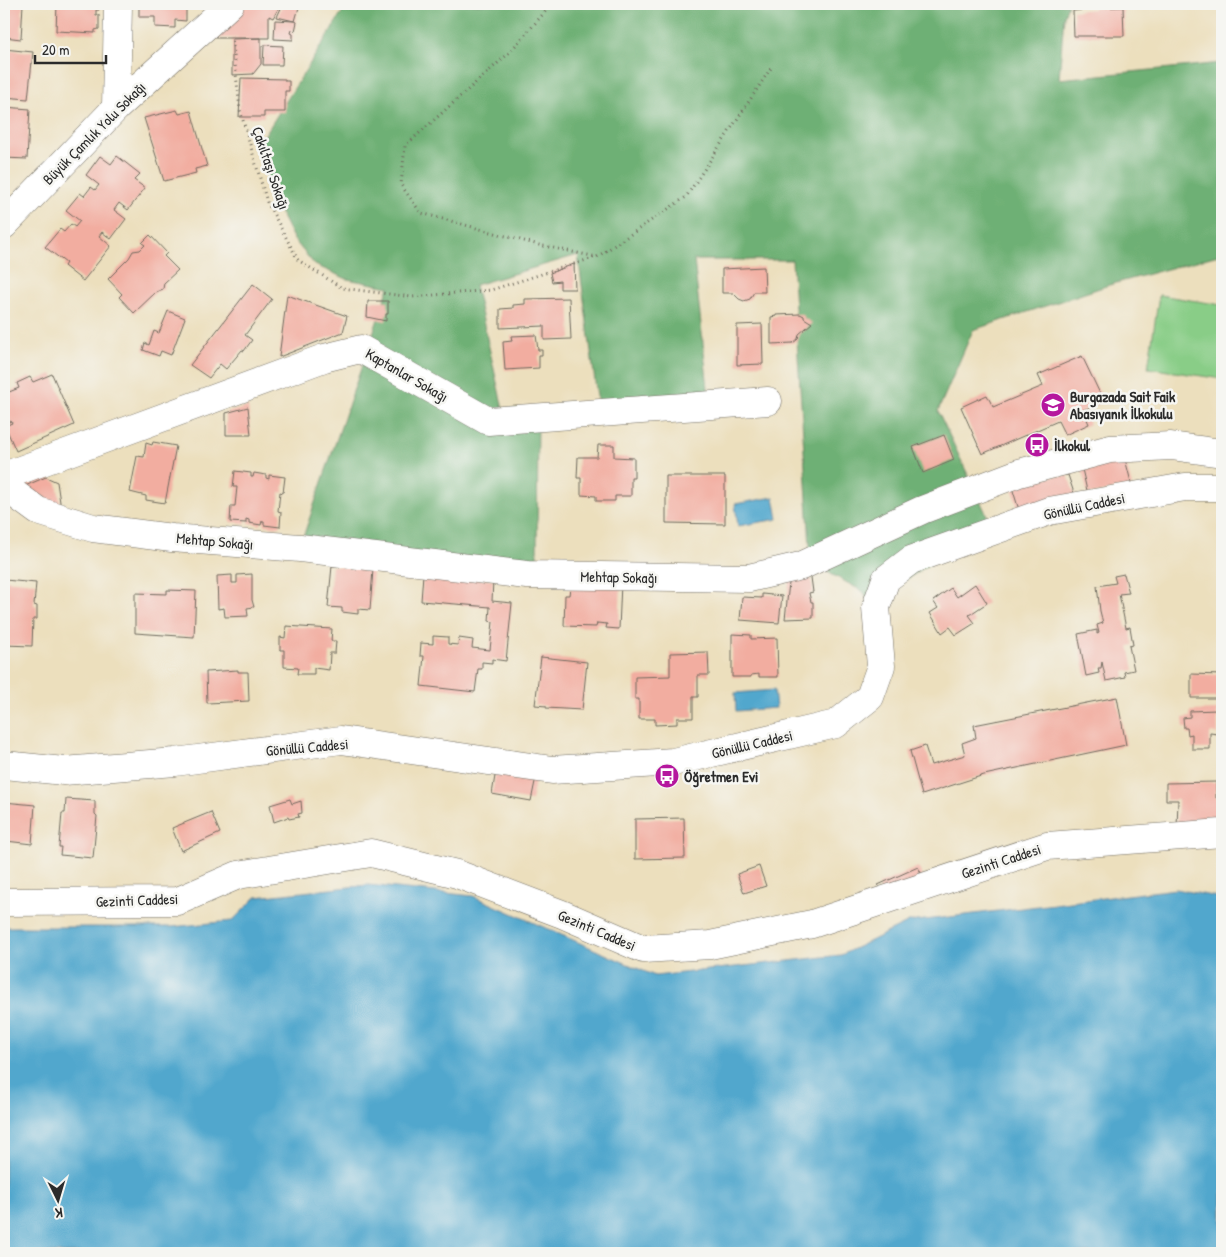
<svg xmlns="http://www.w3.org/2000/svg" width="1226" height="1257" font-family="'Patrick Hand',sans-serif">
<rect width="100%" height="100%" fill="#f6f6f2"/>
<filter id="ink" filterUnits="userSpaceOnUse"><feTurbulence type="fractalNoise" baseFrequency=".02" numOctaves="2"/><feDisplacementMap in="SourceGraphic" scale="10" xChannelSelector="R" yChannelSelector="G"/><feConvolveMatrix kernelMatrix="1 2 1 2 8 2 1 2 1" color-interpolation-filters="sRGB"/></filter>
<filter id="wash" filterUnits="userSpaceOnUse"><feTurbulence type="fractalNoise" baseFrequency=".0096" numOctaves="4" result="noise"/><feDisplacementMap in="SourceGraphic" scale="20" xChannelSelector="R" yChannelSelector="G"/><feGaussianBlur stdDeviation="1.12" result="paint"/><feColorMatrix in="noise" values="0 0 0 0 0 0 0 0 0 0 0 0 0 0 0 0 0 1.4 0 .05"/><feComposite in="paint" operator="in"/></filter>
<g filter="url(#wash)">
<rect width="100%" height="100%" fill="#ecdfbd"/>
<path fill="#89cd87" stroke="#5a7c59" d="M1159 295 1222 305V379L1148 368Z"/>
<path fill="#6eb074" stroke="#4c6e50" d="M346 4H1068L1064 16 1059 79 1222 63V254L1109 285 973 330 938 411 991 524 869 604 864 592 811 563 792 260H694L709 398 598 404 578 255 475 285 503 409 538 408 537 567 301 543 389 287 347 279 315 265 294 240 274 201 259 144 345 8Z"/>
<g fill="#51a7cd" stroke="#3e697c">
<path d="M774 497 778 519 738 526 735 504Z"/>
<path d="M774 690 776 708 736 711 735 693Z"/>
<path d="M368 885 473 896 655 976 841 955 909 922 1176 889 1222 898V1253H4V927H171L232 921 256 897Z"/>
</g>
<g id="blocks">
<g fill="#f2ada0">
<path d="M4 4H23L21 39 4 37Z"/>
<path d="M57 4H99V10H96V15H99V29L95 30V33L56 31Z"/>
<path d="M139 4H186V21L175 20V28L155 27V17H139Z"/>
<path d="M233 4 244 7 246 4H281L273 18 269 16V38H216L218 21Z"/>
<path d="M283 4H300L295 21 297 22 295 31 292 30 291 33 293 34V40L274 39 275 20 294 21 277 17Z"/>
<path d="M1123 7 1124 36H1074L1073 11 1094 9V8Z"/>
<path d="M261 38V64L253 74 232 75V39Z"/>
<path d="M264 45 283 46 282 65H263Z"/>
<path d="M4 49 33 52 28 99 4 97Z"/>
<path d="M241 78 285 79V81H289V91H285V112H264V117H239Z"/>
<path d="M4 107 30 109 27 159 4 158Z"/>
<path d="M177 110 179 114 191 111 207 166 195 169 196 173 164 181 144 118Z"/>
<path d="M100 156 111 164 117 156 140 174 134 180 145 188 128 210 119 203 114 210 126 219 111 239 102 232 99 236 111 246 83 281 64 266 66 263 45 247 60 229 64 232 71 224 75 227 80 221 66 210 80 193 84 196 91 187 95 190 99 185 86 175Z"/>
<path d="M150 235 167 253 164 256 178 270 164 283 163 289 156 292 134 313 119 297 122 294 108 279 129 258 133 251 140 250 145 245 142 243Z"/>
<path d="M574 264 575 289H560V281L552 282 550 273Z"/>
<path d="M764 267 765 292H754L750 299 744 301 739 299 733 293H722V269Z"/>
<path d="M253 284 272 299 245 335 252 340 244 351 242 350 226 369 220 364 209 378 190 365Z"/>
<path d="M287 295 347 316 343 332 279 357Z"/>
<path d="M569 298 571 339 544 340V326L500 328V309L513 308V305L525 304V299Z"/>
<path d="M368 301H388V314H386V321L367 317Z"/>
<path d="M168 311 185 318 171 355 161 351 159 356 143 350 145 343 149 345 154 331 159 333Z"/>
<path d="M800 314 804 316V318L812 323 799 334 798 339 793 343 771 344V317L776 316V315Z"/>
<path d="M762 324 763 364 737 365V325Z"/>
<path d="M536 335 538 350H542V355H539V368L505 370 503 342 512 341 511 336Z"/>
<path d="M1082 356 1104 402 1083 410 1089 424 1065 435 1058 421 982 454 961 407 987 395 993 407 1043 386 1038 375Z"/>
<path d="M52 374 74 425 16 451 5 426 12 423 11 421 4 424V394L19 388 17 383 30 377 33 382Z"/>
<path d="M248 407 251 435H226V413Z"/>
<path d="M944 435 954 460 923 473 913 447Z"/>
<path d="M153 442 176 446 165 503 146 500V496L130 492 137 456 144 457 146 443 152 445Z"/>
<path d="M598 445H614V457L634 458V478H631V496H615V501H596V496L581 495V478H577L578 457H597Z"/>
<path d="M1125 459 1132 486 1088 495 1082 469Z"/>
<path d="M235 471 251 473V477H253L254 473 266 475V478L269 479V475L285 477 283 493 280 492 278 511 281 512 280 527 264 525V521H262L261 525 249 523V520L246 519V523L230 522 231 506H235L237 487H233Z"/>
<path d="M1068 475 1075 496 1019 510 1010 481Z"/>
<path d="M666 476H725V524L666 523Z"/>
<path d="M46 477 57 482 61 509 18 489Z"/>
<path d="M332 566 373 569 370 610 358 609V614L342 612V608L328 607Z"/>
<path d="M810 570 813 592 809 593 811 602H813V618L785 619 790 574Z"/>
<path d="M252 574V600L254 607 247 608 248 616 225 617 224 608 218 609 217 576 232 575V583H237V575Z"/>
<path d="M423 574 493 580 492 601 512 603 506 661 492 659V663L482 662V669H478L475 692 421 686 424 656H420L421 643 433 644V636L448 637V644L458 645 459 638 473 640 472 648 490 650 493 622 489 621 490 607 421 601Z"/>
<path d="M1124 574 1129 593 1119 594 1126 628 1130 627 1133 645 1129 646 1134 670 1124 672 1125 677 1106 681 1102 662 1101 668H1098L1099 673 1086 676 1078 634 1097 630V634L1099 633 1097 625 1103 623 1100 611 1097 586 1116 583 1114 576Z"/>
<path d="M5 580 36 583 34 605 37 606V619H33L32 646 4 645Z"/>
<path d="M621 583 619 629 606 628 607 624 597 623 596 627 564 626 565 595H569L570 588Z"/>
<path d="M975 584 987 603 969 615 975 623 956 635 950 627 942 633 930 613 938 608 933 601 951 588 957 597Z"/>
<path d="M167 590 196 591 194 637 135 633V593L167 594Z"/>
<path d="M762 594 782 596 779 623 740 620 742 597 762 598Z"/>
<path d="M286 626 332 629 331 641H336L335 653H330L329 670 314 668V674H297L298 668 284 667V650H280V637L285 638Z"/>
<path d="M732 634 751 635V639L777 638 778 677H759V674L751 675V677H732Z"/>
<path d="M708 652 709 675H698V697H693V718H677V724L655 725V719H639V699H635V677L670 676V653Z"/>
<path d="M541 657 587 662 582 710 546 708V706L535 705Z"/>
<path d="M238 670V672H248L249 701 207 703 206 672Z"/>
<path d="M1191 674 1222 675V698H1191Z"/>
<path d="M1117 697 1126 745 984 775 922 795 910 751 925 746 931 765 965 755 962 743 976 738 974 725Z"/>
<path d="M1217 710 1218 734 1210 733V749H1192V734L1188 735 1187 728H1184L1183 718 1190 717V711Z"/>
<path d="M496 770 536 777 531 801 492 794Z"/>
<path d="M1216 782V798H1222V829L1177 828 1178 800H1166V783Z"/>
<path d="M66 799 95 801V814L97 816 93 858 60 855 61 847H59L62 813H65Z"/>
<path d="M290 799 292 804 301 801 302 813 298 814 299 817 289 819 288 817 274 822 270 805Z"/>
<path d="M4 802 35 805 32 844 6 841 4 847Z"/>
<path d="M211 812 220 833 181 851 172 828Z"/>
<path d="M684 818 685 858 635 859V819Z"/>
<path d="M759 866 766 886 744 893 737 874Z"/>
<path d="M918 867 926 883 885 902 878 885Z"/>
</g>
</g>
</g>
<g filter="url(#ink)">
<use href="#blocks" fill-opacity="0" stroke="#6f6a5e" stroke-width="1"/>
<g fill="none" stroke-linecap="round" stroke-linejoin="round">
<defs>
<g id="minor">
<path d="M116 108 118 4"/>
<path d="M4 225 116 108 230 4"/>
<path d="M4 476 324 358 361 349 488 421 768 401"/>
<path d="M4 486 38 511 93 528 172 538 300 548 527 575 749 578 801 566 922 510 1019 473 1110 449 1171 446 1222 453"/>
<path d="M4 765 64 771 175 762 341 740 552 770 673 762 836 724 870 697 881 666 876 607 886 579 911 560 1049 511 1185 487H1222"/>
<path d="M4 902 178 901 238 875 371 853 457 874 562 914 643 949 710 945 812 924 1047 846 1222 833"/>
</g>
</defs>
<use href="#minor" stroke="#6f6a5e" stroke-width="29"/>
<g stroke="#6f6a5e" stroke-width="3" stroke-dasharray="1 4" stroke-linecap="butt">
<path d="M552 4 508 54 405 146 401 185 421 213 539 245 597 257 686 197 771 68"/>
<path d="M232 36 240 110 267 202 298 260 342 288 412 297 491 290 596 257"/>
</g>
<use href="#minor" stroke="#fff" stroke-width="28"/>
</g>
</g>
<defs>
<symbol id="school-disc" viewBox="-11 -11 22 22"><circle r="9.5" fill="#b5179e" stroke="#f6f6f2"/><path d="M0-5L7-2L0 1L-7-2ZM-4 1L0 2.5L4 1V4Q0 6-4 4Z" fill="#fff"/></symbol>
<symbol id="bus-disc" viewBox="-11 -11 22 22"><circle r="9.5" fill="#b5179e" stroke="#f6f6f2"/><path d="M-5-6H5V4H4V6H2V4H-2V6H-4V4H-5ZM-3.5-4V0h7V-4ZM-3.5 1.2v1.5H-2V1.2ZM2 1.2v1.5H3.5V1.2Z" fill="#fff"/></symbol>
</defs>
<g fill-rule="evenodd">
<use href="#school-disc" x="1039" y="391" width="28" height="28"/>
<use href="#bus-disc" x="1023" y="431" width="28" height="28"/>
<use href="#bus-disc" x="653" y="762" width="28" height="28"/>
</g>
<g text-anchor="middle" dominant-baseline="central" stroke-width="5" stroke-linejoin="round" paint-order="stroke">
<g font-size="15" fill="#2b2b2b" stroke="#f6f6f2">
<text transform="translate(94 133) rotate(-45)">Büyük Çamlık Yolu Sokağı</text>
<text transform="translate(271 168) rotate(71)">Çakıltaşı Sokağı</text>
<text transform="translate(407 375) rotate(30)">Kaptanlar Sokağı</text>
<text transform="translate(1084 506) rotate(-12)">Gönüllü Caddesi</text>
<text transform="translate(215 541) rotate(5)">Mehtap Sokağı</text>
<text transform="translate(619 577) rotate(1)">Mehtap Sokağı</text>
<text transform="translate(752 744) rotate(-13)">Gönüllü Caddesi</text>
<text transform="translate(307 747) rotate(-5)">Gönüllü Caddesi</text>
<text transform="translate(1001 861) rotate(-18)">Gezinti Caddesi</text>
<text transform="translate(137 900) rotate(-2)">Gezinti Caddesi</text>
<text transform="translate(597 930) rotate(23)">Gezinti Caddesi</text>
</g>
<g font-size="15" font-weight="bold" fill="#2b2b2b" stroke="#f6f6f2" text-anchor="start">
<text x="1070" y="396">Burgazada Sait Faik<tspan x="1070" dy="17">Abasıyanık İlkokulu</tspan></text>
<text x="1054" y="445">İlkokul</text>
<text x="684" y="776">Öğretmen Evi</text>
</g>
</g>
<rect width="1226" height="1257" fill="none" stroke="#f6f6f2" stroke-width="20"/>
<g transform="translate(58 1200) rotate(175)" stroke="#f6f6f2" stroke-width="4" paint-order="stroke">
<path d="M0-4L9 19L0 12L-9 19Z" fill="#2b2b2b"/>
<text y="-8" font-size="14" font-weight="bold" text-anchor="middle" fill="#2b2b2b">K</text>
</g>
<path d="M35 55v8h71v-8" fill="none" stroke="#2b2b2b" stroke-width="2.5"/>
<text x="42" y="55" font-size="15" fill="#2b2b2b" stroke="#f6f6f2" stroke-width="4" paint-order="stroke">20 m</text>
</svg>
